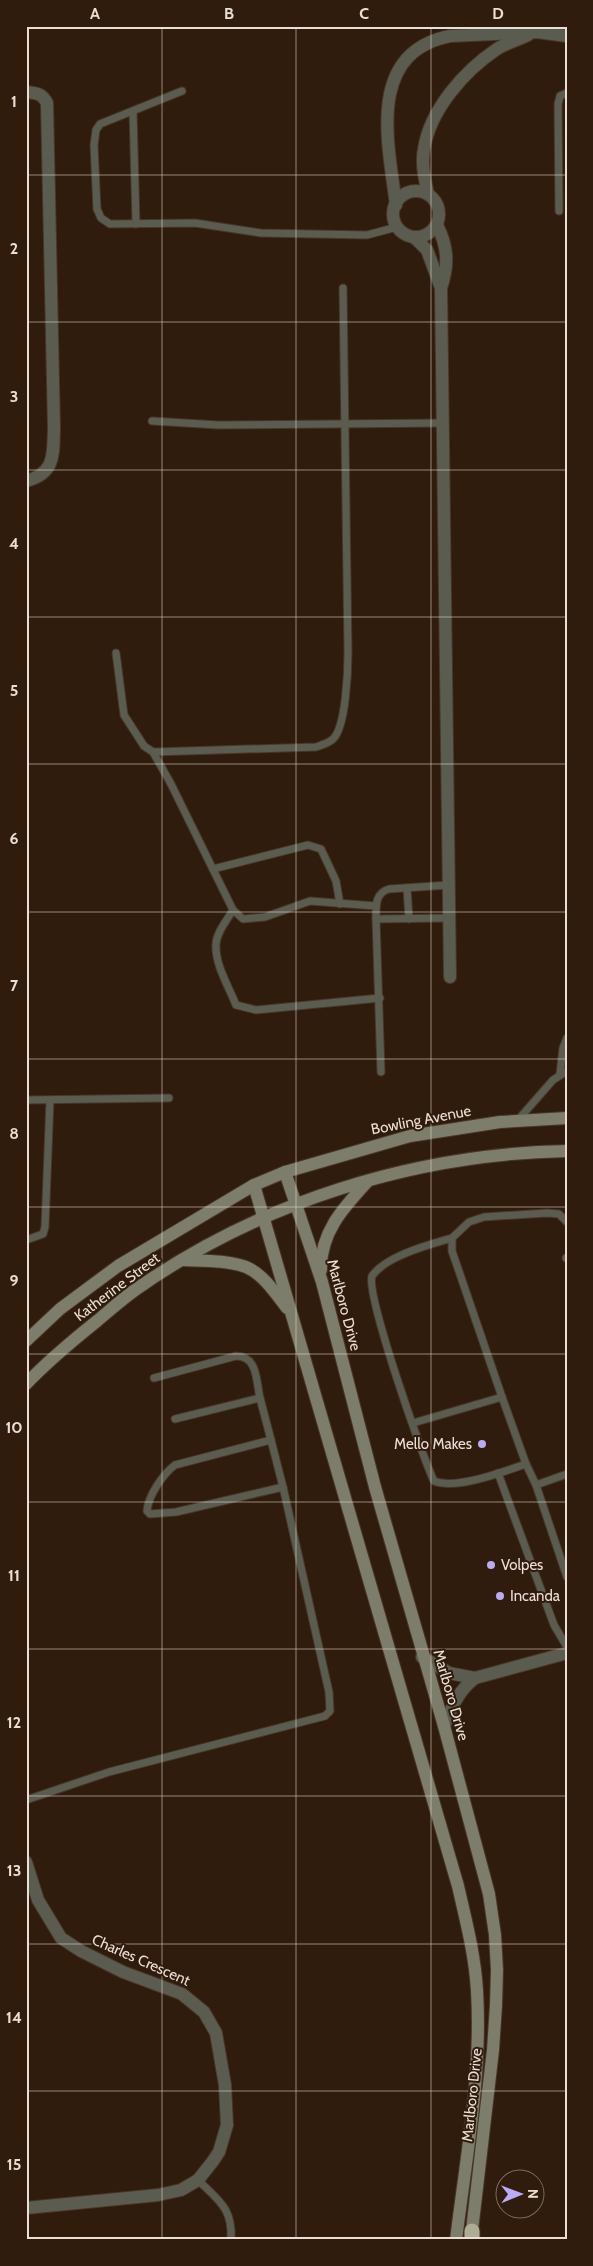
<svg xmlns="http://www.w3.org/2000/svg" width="593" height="2266" font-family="Cabin,sans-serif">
<rect width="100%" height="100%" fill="#2f1c0c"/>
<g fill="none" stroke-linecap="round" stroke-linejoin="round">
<defs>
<g id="lane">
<path d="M182 91 100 124 96 130 94 145 97 209 101 218 110 224 195 223 261 233 367 235 397 227"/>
<path d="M133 111 136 224"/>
<path d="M559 211 558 104 560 96 567 93"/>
<path d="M152 421 218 425 443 423"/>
<path d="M116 653 124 715 144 746 153 752 171 784 233 910 243 919 265 917 310 901 376 906"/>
<path d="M153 752 316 747C322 745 329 743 333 739 346 727 348 670 348 652L343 288"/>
<path d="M213 869 308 845 321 849 336 881 340 904"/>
<path d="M407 888 409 919"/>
<path d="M233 910C227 920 216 933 216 945 215 965 229 987 236 1005L256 1010 380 998"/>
<path d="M376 919 448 918"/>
<path d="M381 1072 376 919C376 906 375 893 389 889L449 885"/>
<path d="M560 1074 563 1048 567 1038"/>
<path d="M26 1100 169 1098"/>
<path d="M517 1121 553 1080 567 1071"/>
<path d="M452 1238C428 1245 386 1256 372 1276 366 1295 422 1456 434 1481 456 1490 502 1472 526 1464"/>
<path d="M26 1240 43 1234 45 1227 50 1100"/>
<path d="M566 1258H567"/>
<path d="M154 1378 236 1356C258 1356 256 1381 260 1398"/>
<path d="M502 1397 452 1251V1238L469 1222 484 1217 547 1213 559 1214 567 1222"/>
<path d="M413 1423 502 1397 526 1464 536 1485 567 1577"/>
<path d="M271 1440 283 1487"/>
<path d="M498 1473 554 1625 567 1647"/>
<path d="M536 1485 567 1474"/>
<path d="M26 1800 109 1772 325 1716 330 1711 329 1692 283 1487 176 1512 150 1514 147 1511C148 1496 163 1474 175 1465L271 1440 260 1398 175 1419"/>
<path d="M198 2180C218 2200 233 2208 231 2240"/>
</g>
<g id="street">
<path d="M26 92C36 93 42 93 47 103L54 428C53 454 56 473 26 481"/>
<circle cx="416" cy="214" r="23"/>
<path d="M428 194C425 180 421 164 424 149 430 110 464 71 497 49 506 43 518 40 528 35"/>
<path d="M396 205C388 142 366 53 450 36L537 32 567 36"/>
<path d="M437 225C448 247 449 264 441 288"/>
<path d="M414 237 427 250 441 288 450 977"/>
<path d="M422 1657 449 1673 475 1678"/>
<path d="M444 1726C452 1707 458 1691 475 1678L567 1653"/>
<path d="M26 1862 38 1900 61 1938 81 1951 123 1972 182 1994 204 2012 216 2033 225 2085 227 2125 219 2152 213 2161 198 2180 181 2190 158 2195 26 2208"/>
</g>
<g id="secondary">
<path d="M285 1172 322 1282 375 1487 444 1726 489 1894 495 1935 497 1970 496 2005 493 2050 471 2239"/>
<path d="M254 1185 458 1886C466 1921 475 1955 477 1991 482 2074 466 2158 456 2240"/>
<path d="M183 1260C203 1261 226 1260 246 1267 263 1274 276 1294 287 1308"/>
<path d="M321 1270C320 1233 343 1208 367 1182"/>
<path d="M26 1341 60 1309 118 1266 254 1185 285 1172 410 1136 500 1122 567 1118"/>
<path d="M26 1384C48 1361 72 1341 97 1321 109 1311 121 1300 135 1290 260 1202 414 1154 567 1151"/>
</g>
<path id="highway" d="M472 2231V2240"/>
</defs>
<use href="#lane" stroke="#493728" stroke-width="9"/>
<use href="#street" stroke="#493728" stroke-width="14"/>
<use href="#secondary" stroke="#493728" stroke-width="14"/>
<use href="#highway" stroke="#493728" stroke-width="17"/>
<use href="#lane" stroke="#5b5c50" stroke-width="7"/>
<use href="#street" stroke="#5b5c50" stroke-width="12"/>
<use href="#secondary" stroke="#7c7d6b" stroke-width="12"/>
<use href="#highway" stroke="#acad91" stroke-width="15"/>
</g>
<path fill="none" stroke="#ebded4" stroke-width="1" stroke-opacity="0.55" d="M162 26V2240M296 26V2240M431 26V2240M26 175H567M26 322H567M26 470H567M26 617H567M26 764H567M26 912H567M26 1059H567M26 1207H567M26 1354H567M26 1502H567M26 1649H567M26 1796H567M26 1944H567M26 2091H567"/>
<g fill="#b9abf7" stroke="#2f1c0c" stroke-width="2">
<circle cx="482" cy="1444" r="5"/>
<circle cx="491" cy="1565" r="5"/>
<circle cx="500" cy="1596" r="5"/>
</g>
<g text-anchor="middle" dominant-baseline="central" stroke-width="4" stroke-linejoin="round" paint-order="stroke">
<g font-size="15" fill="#ebded4" stroke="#2f1c0c">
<text transform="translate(421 1120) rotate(-11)">Bowling Avenue</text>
<text transform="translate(117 1287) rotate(-37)">Katherine Street</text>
<text transform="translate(344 1305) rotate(75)">Marlboro Drive</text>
<text transform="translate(451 1695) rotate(74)">Marlboro Drive</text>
<text transform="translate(141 1960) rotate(24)">Charles Crescent</text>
<text transform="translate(472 2095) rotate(-84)">Marlboro Drive</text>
</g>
<g font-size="15" fill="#ebded4" stroke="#2f1c0c" text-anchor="start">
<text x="472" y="1444" text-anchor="end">Mello Makes</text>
<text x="501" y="1565">Volpes</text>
<text x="510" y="1596">Incanda</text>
</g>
</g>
<rect width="593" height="2266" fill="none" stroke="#2f1c0c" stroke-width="55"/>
<g transform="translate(520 2194) rotate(89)"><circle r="24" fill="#2f1c0c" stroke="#7a6a5c"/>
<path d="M0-4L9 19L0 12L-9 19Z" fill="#b9abf7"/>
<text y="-8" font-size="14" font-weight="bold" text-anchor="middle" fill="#ebded4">N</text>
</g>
<rect x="28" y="28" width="538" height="2210" fill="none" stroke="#ebded4" stroke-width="2"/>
<g font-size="16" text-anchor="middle" font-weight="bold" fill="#ebded4">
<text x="95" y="19">A</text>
<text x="229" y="19">B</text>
<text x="364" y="19">C</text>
<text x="498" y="19">D</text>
<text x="14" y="107">1</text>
<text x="14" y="254">2</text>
<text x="14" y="402">3</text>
<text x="14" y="549">4</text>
<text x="14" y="696">5</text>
<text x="14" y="844">6</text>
<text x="14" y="991">7</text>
<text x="14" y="1139">8</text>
<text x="14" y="1286">9</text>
<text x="14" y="1433">10</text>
<text x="14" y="1581">11</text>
<text x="14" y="1728">12</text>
<text x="14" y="1876">13</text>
<text x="14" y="2023">14</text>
<text x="14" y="2170">15</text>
</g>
</svg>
